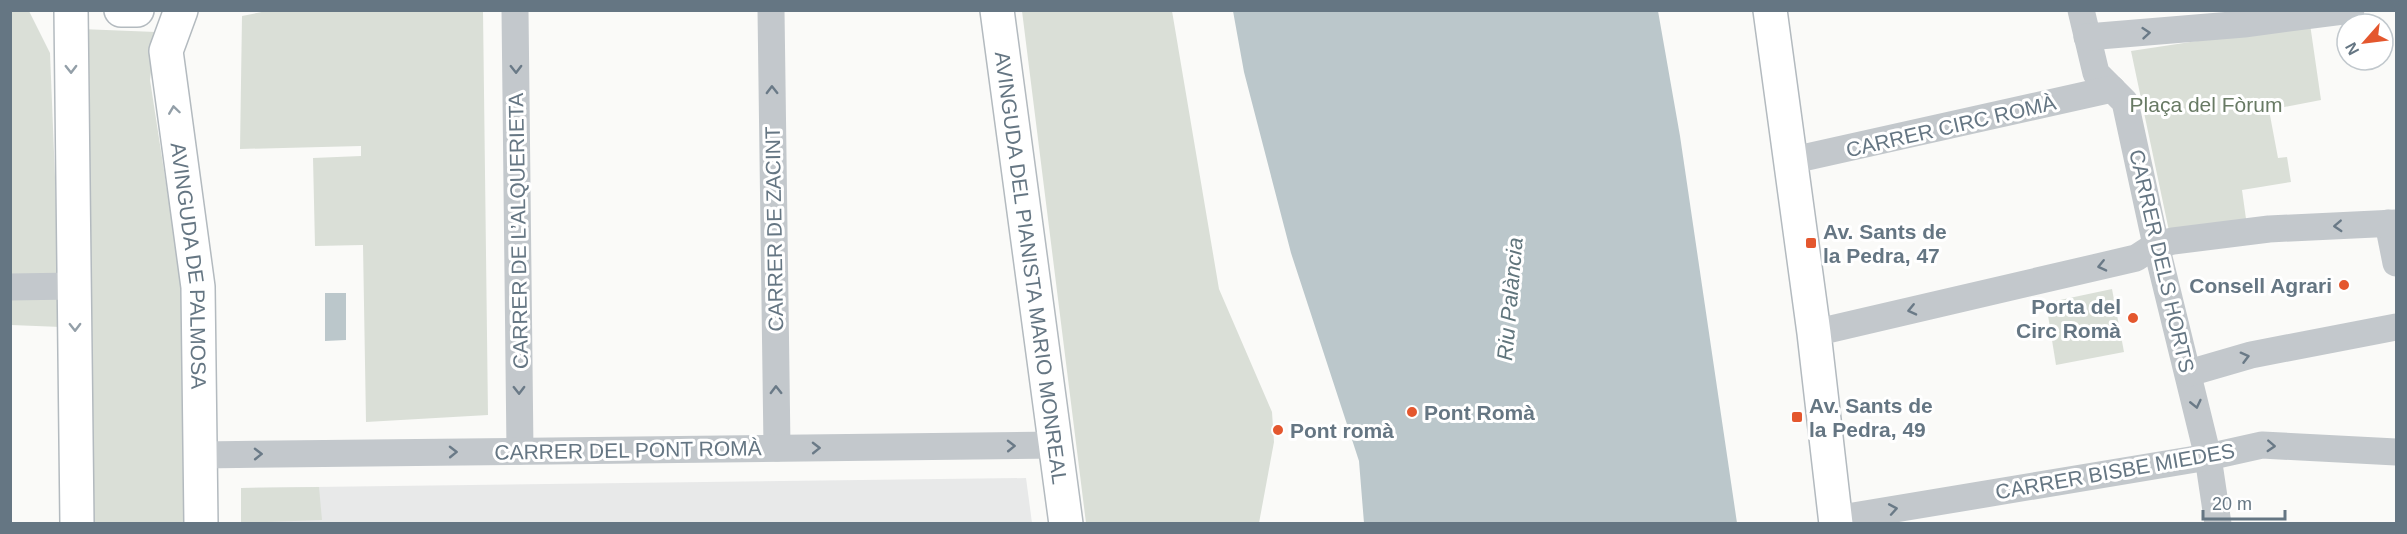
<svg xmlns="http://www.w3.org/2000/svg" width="2407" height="534" font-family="Helvetica,sans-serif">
<rect width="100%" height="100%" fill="#fafaf8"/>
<path fill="#e8e9e9" d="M1026 478 1032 523 241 524V488Z"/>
<g fill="#dadfd7">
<path d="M272 10 483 11 488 415 366 422 363 245 315 246 313 158 361 156V146L240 149 242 16Z"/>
<path d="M11 11H29L50 53 61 327 11 325Z"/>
<path d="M1022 11H1172L1219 289 1272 412 1274 442 1259 523H1086Z"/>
<path d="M2310 24 2321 100 2269 110 2278 158 2287 157 2291 182 2242 190 2247 226 2169 231 2131 51Z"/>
<path d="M81 29 156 32 150 80 186 313 189 523H92Z"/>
<path d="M2112 289 2124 352 2056 365 2046 303Z"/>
<path d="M319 487 322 520 241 523V488Z"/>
</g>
<g fill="#bbc7cb">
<path d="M1233 11H1658L1680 136 1737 523H1364L1359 461 1291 253 1244 72Z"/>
<path d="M325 293H346V340L325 341Z"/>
</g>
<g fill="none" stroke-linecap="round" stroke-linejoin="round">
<defs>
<g id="secondary">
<path d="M71 10 77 524"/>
<path d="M121 10H137"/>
<path id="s1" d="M181 10 166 51 198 287 201 524"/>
<path id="s2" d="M997 10 1066 524"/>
<path d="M1770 10 1814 333 1836 524"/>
</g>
</defs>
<use href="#secondary" stroke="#b3babf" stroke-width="36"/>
<g stroke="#c3c8cc" stroke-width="27">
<path d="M515 10 520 451"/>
<path d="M771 10 777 448"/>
<path d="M2081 10 2096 73 2125 102 2156 245 2208 457 2218 524"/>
<path d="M2087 37 2244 24 2351 10"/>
<path d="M1789 161 2112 89"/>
<path d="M2388 223 2396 263"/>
<path d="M10 287 74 286"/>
<path d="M1814 333 2136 258 2156 245 2173 241 2269 229 2396 223"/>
<path d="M2189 373 2251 355 2396 327"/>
<path d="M200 455 1056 445"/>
<path d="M1835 519 2208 457 2262 445 2396 452"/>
</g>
<use href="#secondary" stroke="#fff" stroke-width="33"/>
</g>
<defs><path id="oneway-chevron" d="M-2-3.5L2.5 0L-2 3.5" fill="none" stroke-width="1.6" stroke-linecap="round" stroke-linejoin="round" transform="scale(1.5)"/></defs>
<g stroke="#6a7a87">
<use href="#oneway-chevron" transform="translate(2146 33) rotate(-5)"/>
<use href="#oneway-chevron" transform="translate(516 69) rotate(89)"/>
<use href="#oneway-chevron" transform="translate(772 90) rotate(-91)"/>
<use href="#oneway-chevron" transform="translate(2338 226) rotate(177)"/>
<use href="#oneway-chevron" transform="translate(2102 266) rotate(167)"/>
<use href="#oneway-chevron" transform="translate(1912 310) rotate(167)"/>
<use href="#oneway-chevron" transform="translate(2245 357) rotate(-15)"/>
<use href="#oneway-chevron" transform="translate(519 390) rotate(89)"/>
<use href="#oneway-chevron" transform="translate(776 390) rotate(-91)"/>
<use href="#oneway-chevron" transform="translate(2196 404) rotate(77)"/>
<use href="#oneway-chevron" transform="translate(1011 446) rotate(-1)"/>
<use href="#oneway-chevron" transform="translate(2271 446) rotate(3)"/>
<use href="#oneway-chevron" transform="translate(816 448) rotate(-1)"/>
<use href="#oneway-chevron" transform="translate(453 452) rotate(-1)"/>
<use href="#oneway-chevron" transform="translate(258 454) rotate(-1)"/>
<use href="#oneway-chevron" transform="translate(1893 509) rotate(-10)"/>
</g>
<g stroke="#939fa8">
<use href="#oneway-chevron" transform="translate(71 69) rotate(89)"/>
<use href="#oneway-chevron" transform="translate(174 110) rotate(-98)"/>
<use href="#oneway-chevron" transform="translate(75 327) rotate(89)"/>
</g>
<g fill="#e4572e" stroke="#fff" stroke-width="2">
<rect x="1805" y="237" width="12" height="12" rx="3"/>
<circle cx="2344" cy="285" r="6"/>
<circle cx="2133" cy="318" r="6"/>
<circle cx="1412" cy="412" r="6"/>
<rect x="1791" y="411" width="12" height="12" rx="3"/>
<circle cx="1278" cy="430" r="6"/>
</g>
<g text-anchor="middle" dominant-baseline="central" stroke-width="6" stroke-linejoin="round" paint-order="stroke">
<g font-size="21" fill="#687a64" stroke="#fff">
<text x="2206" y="104">Plaça del Fòrum</text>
</g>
<g font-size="21" fill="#657683" stroke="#fff">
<text transform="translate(1951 126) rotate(-13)">CARRER CIRC ROMÀ</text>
<text transform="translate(774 229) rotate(-91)">CARRER DE ZACINT</text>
<text transform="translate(518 231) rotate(-91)">CARRER DE L’ALQUERIETA</text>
<text transform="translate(2162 261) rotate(77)">CARRER DELS HORTS</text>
<text stroke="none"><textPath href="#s1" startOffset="260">AVINGUDA DE PALMOSA</textPath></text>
<text stroke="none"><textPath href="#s2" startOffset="260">AVINGUDA DEL PIANISTA MARIO MONREAL</textPath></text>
<text transform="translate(628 450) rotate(-1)">CARRER DEL PONT ROMÀ</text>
<text transform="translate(2115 471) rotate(-10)">CARRER BISBE MIEDES</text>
</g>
<g font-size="21" font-weight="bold" fill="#657683" stroke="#fff" text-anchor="start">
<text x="1823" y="231">Av. Sants de<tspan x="1823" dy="24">la Pedra, 47</tspan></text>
<text x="2332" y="285" text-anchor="end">Consell Agrari</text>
<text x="2121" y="306" text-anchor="end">Porta del<tspan x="2121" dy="24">Circ Romà</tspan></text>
<text x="1809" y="405">Av. Sants de<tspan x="1809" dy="24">la Pedra, 49</tspan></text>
<text x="1424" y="412">Pont Romà</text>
<text x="1290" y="430">Pont romà</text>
</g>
<g font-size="22" font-style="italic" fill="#60757c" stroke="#fff">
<text transform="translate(1510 299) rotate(-85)">Riu Palància</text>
</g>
</g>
<rect width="2407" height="534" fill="none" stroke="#657683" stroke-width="24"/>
<g transform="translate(2365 42) rotate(242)"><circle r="28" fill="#ffffff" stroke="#c1c8cd" stroke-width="1.5"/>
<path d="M0-4.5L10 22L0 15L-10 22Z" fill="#e4572e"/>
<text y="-9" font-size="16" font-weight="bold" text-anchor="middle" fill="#657683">N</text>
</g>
<path d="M2203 510v9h82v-9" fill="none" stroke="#657683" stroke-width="3"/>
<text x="2212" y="510" font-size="18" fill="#657683" stroke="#ffffff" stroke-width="4.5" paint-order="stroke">20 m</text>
</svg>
